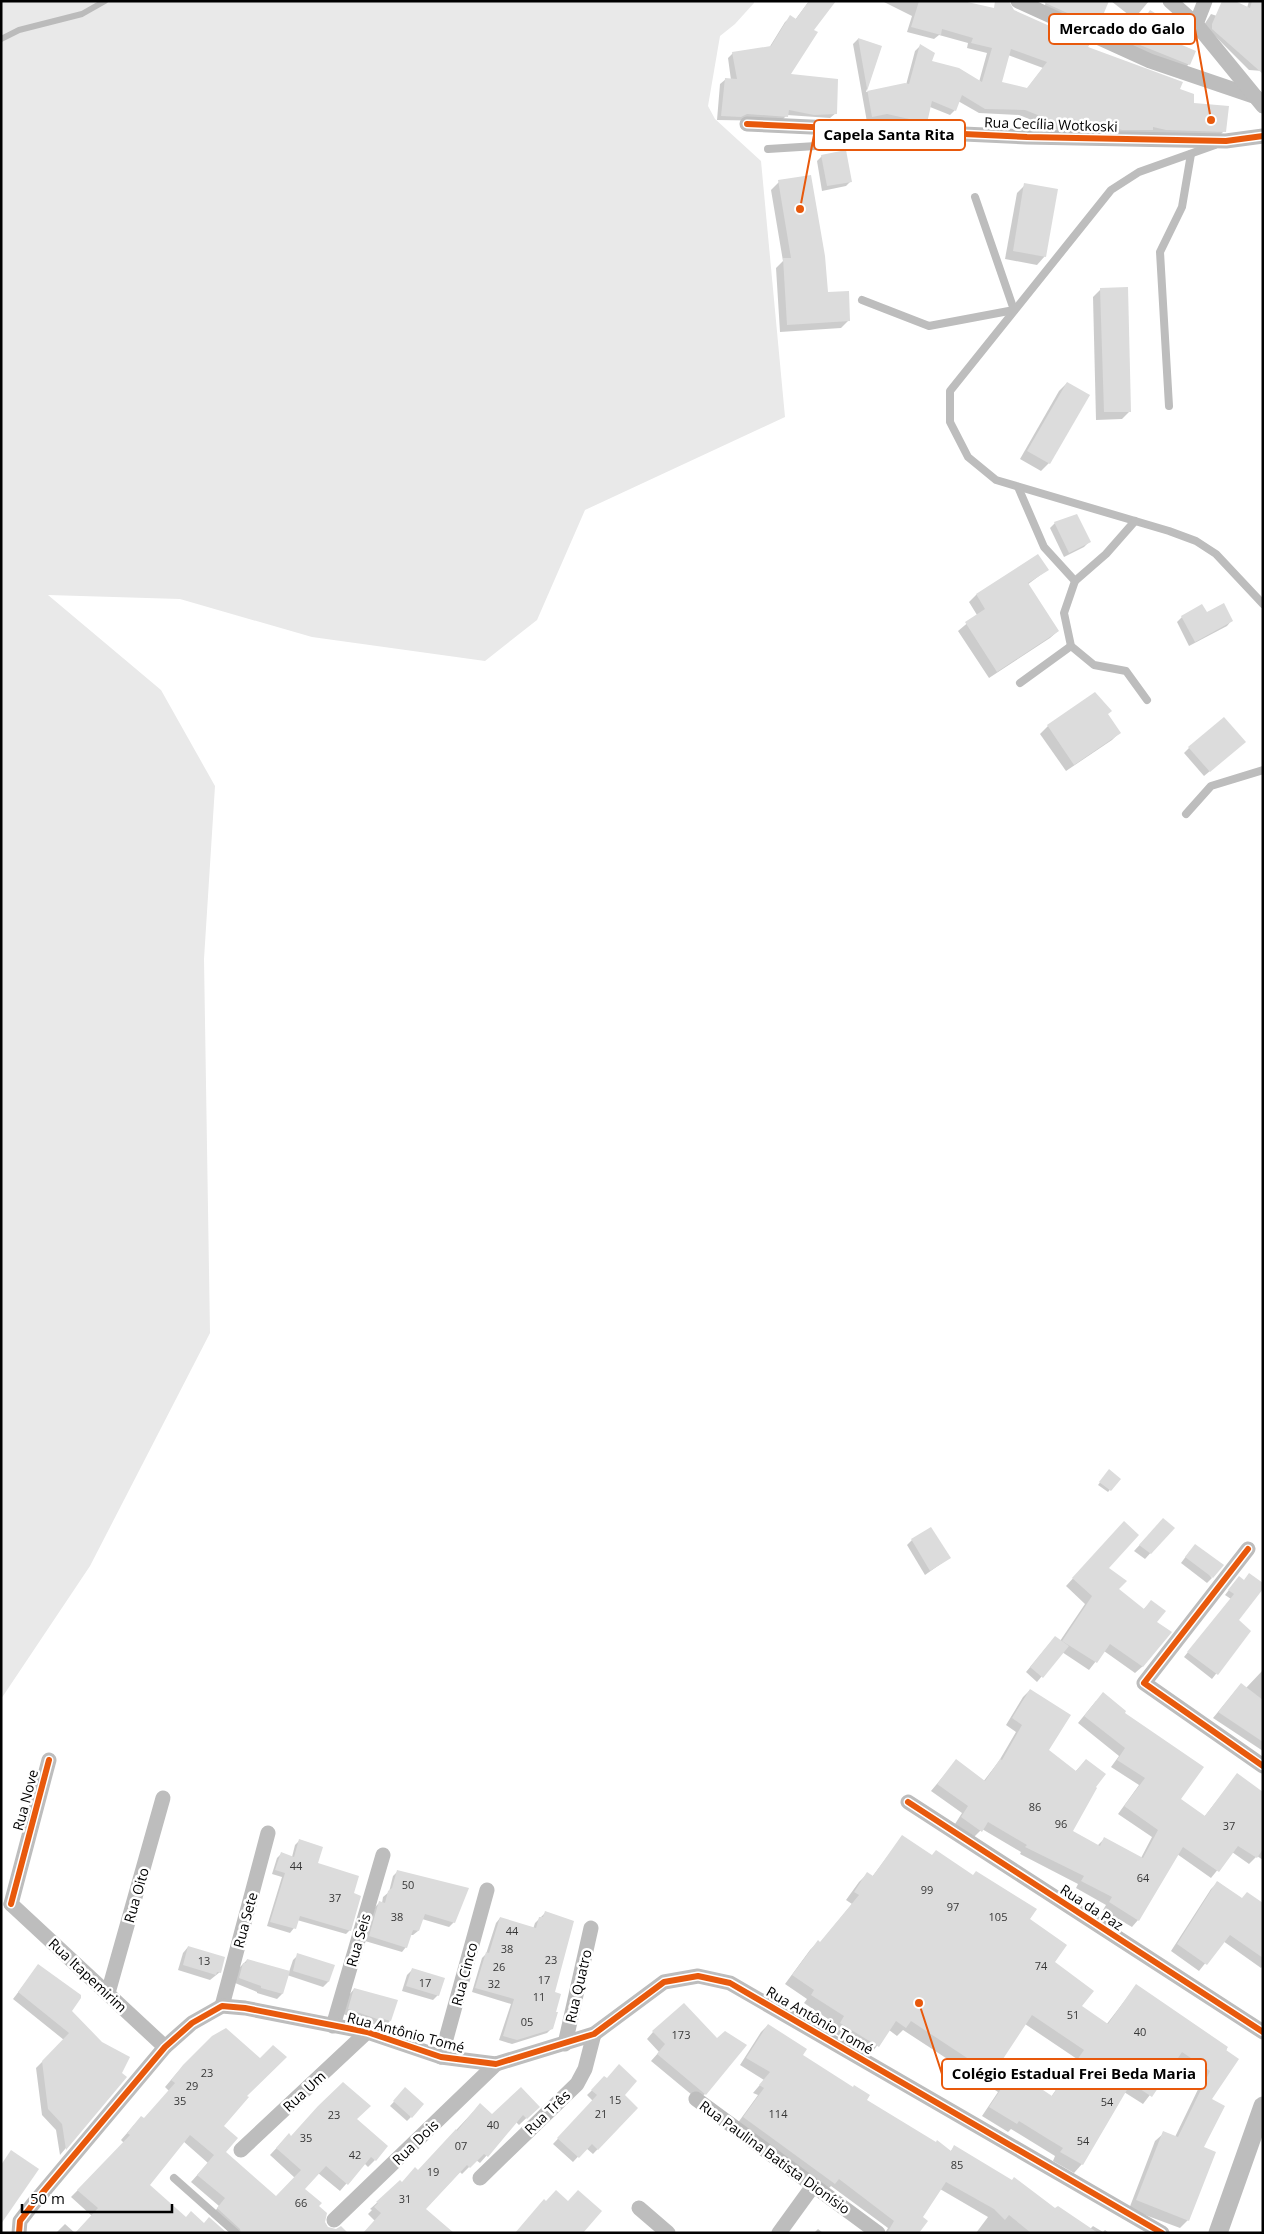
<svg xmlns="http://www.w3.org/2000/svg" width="1264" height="2234" font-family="'Open Sans',sans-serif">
<rect width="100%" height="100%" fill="#fff"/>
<path fill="#e9e9e9" d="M1 1H754V3L735 24 720 36 708 106 715 119 761 161 785 417 585 510 537 620 485 661 312 637 180 599 48 595 161 690 215 786 204 959 210 1333 90 1566 1 1699Z"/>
<g fill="#0003" fill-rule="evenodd">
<path d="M809 1 812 30 789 75 836 113 830 118 787 115 781 121 717 120 720 84 726 79 731 80 728 58 733 53 769 48 785 22 791 17 795 20Z"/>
<path d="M882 1H959L1087 47 1178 90 1224 131 1219 136 1104 134 1068 124 1062 132 1019 115 979 113 958 101 955 110 950 115 930 107 926 122 921 128 881 119 867 122 853 44 858 39 881 47 866 92 906 85 915 51 920 46 931 62 979 82 987 53 967 48 968 43 939 35 934 39 907 32 912 16ZM1008 55 1043 68 1026 90 1000 83Z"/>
<path d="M1046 1 1096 26 1092 30 1044 9Z"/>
<path d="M1111 1H1149L1134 19Z"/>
<path d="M1249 1H1263V71L1249 70 1204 25 1211 14 1220 17 1247 8Z"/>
<path d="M1150 11 1166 40 1189 64 1184 69 1126 47Z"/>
<path d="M822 156 851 181 846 186 822 191 817 161Z"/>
<path d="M779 182 827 293 849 320 841 328 780 332 776 268 783 261 771 190Z"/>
<path d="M1025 185 1045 256 1037 265 1005 259 1017 193Z"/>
<path d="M1101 289 1130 411 1122 419 1096 420 1093 297Z"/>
<path d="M1067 383 1088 396 1049 463 1041 471 1020 459 1059 391Z"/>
<path d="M1055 523 1089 542 1084 547 1064 557 1050 528Z"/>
<path d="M1038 556 1047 570 1027 585 1058 631 1050 638 989 678 958 631 977 615 969 602 976 595Z"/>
<path d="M1206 614 1232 620 1227 626 1189 646 1177 622 1182 617Z"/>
<path d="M1095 694 1119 733 1112 740 1066 771 1040 734 1048 726Z"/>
<path d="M1239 747 1204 776 1184 753 1189 748Z"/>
<path d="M1107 1473 1119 1479 1108 1492 1098 1485Z"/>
<path d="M1158 1525 1173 1528 1145 1559 1134 1551Z"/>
<path d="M1117 1530 1107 1568 1117 1589 1143 1610 1151 1602 1155 1622 1143 1666 1135 1673 1104 1651 1089 1670 1062 1652 1037 1682 1026 1672 1050 1643 1060 1641 1085 1604 1066 1586Z"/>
<path d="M912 1540 949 1558 925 1575 907 1545Z"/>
<path d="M1190 1551 1212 1578 1207 1583 1181 1563Z"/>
<path d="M1235 1582 1237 1620 1249 1631 1212 1679 1184 1657 1231 1599 1225 1595Z"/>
<path d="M1263 1670V1751L1213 1718 1241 1684 1246 1688Z"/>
<path d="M1030 1690 1047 1751 1075 1772 1086 1760 1094 1787 1071 1832 1097 1846 1104 1839 1141 1858 1152 1837 1118 1814 1139 1785 1111 1767 1119 1756 1078 1723 1096 1701 1123 1713 1179 1799 1204 1817 1237 1775 1263 1794V1860L1257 1856 1249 1864 1232 1852 1211 1878 1177 1854 1138 1920 1132 1927 1103 1910 1106 1905 1076 1888 1078 1884 1020 1854 1021 1852 982 1829 974 1837 955 1824 962 1813 931 1791 956 1761 983 1782 999 1761 1016 1732 1006 1725 1023 1697Z"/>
<path d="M902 1837 1028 1919 1080 2007 1106 2025 1136 1986 1227 2048 1210 2099 1188 2220 1180 2228 1129 2209 1155 2141 1164 2133 1175 2137 1203 2079 1176 2061 1143 2104 1124 2092 1082 2164 1074 2173 1053 2161 1055 2156 1011 2129 1008 2132 982 2116 998 2092 903 2030 897 2036 889 2030 870 2055 833 2032 837 2025 804 2003 807 1999 785 1984 810 1950 818 1942 820 1943 852 1904 846 1900 859 1882 867 1874 872 1877ZM1025 2024 1077 2059 1051 2097 999 2063Z"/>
<path d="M299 1841 316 1864 352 1894 350 1930 346 1934 297 1920 294 1928 290 1933 267 1926 282 1877 272 1874 277 1858 281 1854 292 1857 295 1845Z"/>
<path d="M398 1871 454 1922 449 1927 422 1919 418 1931 413 1935H410L406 1947 402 1952 365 1941 375 1907 380 1902 382 1903 383 1897 389 1892 393 1876Z"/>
<path d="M1218 1882 1241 1899 1263 1904V1966L1261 1968 1223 1941 1199 1971 1171 1951 1211 1889Z"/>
<path d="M545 1913 553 1992 552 2028 547 2033 512 2044 499 2040 511 2004 472 1992 482 1958 486 1954 496 1923 500 1918 533 1929 535 1923Z"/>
<path d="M188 1947 220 1972 210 1980 178 1970 183 1953Z"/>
<path d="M298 1955 333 1966 328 1982 323 1987 287 1975 282 1994 277 1999 257 1993V1992L235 1983 238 1969 247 1960 289 1972 293 1960Z"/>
<path d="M39 1965 70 2011 125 2078 60 2155 56 2130 42 2115 36 2068 64 2040 13 1999Z"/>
<path d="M412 1970 438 1995 433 2000 402 1991 407 1975Z"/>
<path d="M354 1989 390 2021 385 2026 378 2024 376 2025 343 2014 349 1995Z"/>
<path d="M768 2025 801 2056 865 2101 950 2152 954 2147 1055 2210 1090 2229 1093 2226 1103 2232 1105 2230 1109 2233H976L988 2217 940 2189 921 2217 918 2233H885L888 2228 831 2186 827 2190 737 2124 758 2095 753 2093 764 2080 740 2065 761 2032Z"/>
<path d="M653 2032 717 2040 705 2094 698 2100 651 2061 659 2052 647 2039Z"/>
<path d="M213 2037 245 2096 222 2126 224 2152 276 2197 295 2178 270 2155 282 2142 291 2137 356 2120 375 2160 368 2167 364 2163 340 2191 318 2173 303 2189 317 2206 327 2228 346 2233H230L211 2216 219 2206 191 2182 208 2163 183 2141 148 2185 186 2218 225 2233 92 2216 71 2197 124 2143 121 2140 134 2125 143 2120 169 2091 165 2087 176 2074Z"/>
<path d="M605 2078 637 2108 593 2154 586 2148 573 2162 553 2144 593 2101 587 2095Z"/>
<path d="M401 2094 411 2117 407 2121 390 2106Z"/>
<path d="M538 2107 519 2125 516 2122 480 2163 476 2160 462 2174 460 2172 425 2209 375 2221 368 2214 372 2210 370 2209 400 2182 402 2183 418 2171 473 2112 492 2116Z"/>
<path d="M65 2224 75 2233H56Z"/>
<path d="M818 2229 823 2233H814Z"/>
</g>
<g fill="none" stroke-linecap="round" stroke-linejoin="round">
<path stroke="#bbb" stroke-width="6" d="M1 39 19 30 82 14 105 1"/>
</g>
<g fill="#dcdcdc" fill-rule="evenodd">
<path d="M809 1H836L814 30 818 32 791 74 838 79 837 114 814 115 789 110 788 117 747 114 741 117 721 116 725 78 737 79 732 52 771 46 790 15 796 19Z"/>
<path d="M919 1H963L994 8 995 1H1009L1014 10 1090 44 1088 47 1183 82 1180 89 1194 94V103L1229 106 1226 132 1166 130 1153 127V130H1122L1111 127 1110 129 1072 119 1068 127 1025 110 985 109 962 95 956 111 932 101 927 123 887 114 872 117 858 38 882 46 867 91 905 83 909 84 920 44 935 53 932 61 959 68 982 82 992 48 971 43 973 38 942 29 941 35 911 27ZM1011 49 1047 62 1027 88 1002 82Z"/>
<path d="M1041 1H1109L1098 27Z"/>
<path d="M1222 1H1235L1250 8 1252 1H1263V74L1212 29V24Z"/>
<path d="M1150 10 1176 26 1168 39 1196 51 1190 65 1130 41Z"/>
<path d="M846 150 852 182 827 186 821 155Z"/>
<path d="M811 175 825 256 828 292 849 291 850 321 787 325 783 258H791L778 180Z"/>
<path d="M1024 183 1058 189 1046 257 1013 251Z"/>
<path d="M1128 287 1131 412H1104L1100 288Z"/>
<path d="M1067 382 1090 395 1050 464 1027 451Z"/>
<path d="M1077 514 1091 542 1069 553 1054 522Z"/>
<path d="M1038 554 1049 570 1028 583 1059 631 997 672 965 622 985 609 976 594Z"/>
<path d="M1224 603 1233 621 1195 642 1181 616 1202 604 1207 612Z"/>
<path d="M1095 692 1112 711 1108 714 1121 733 1074 765 1047 725Z"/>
<path d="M1224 717 1246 742 1210 772 1188 747Z"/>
<path d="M1109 1469 1121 1479 1111 1491 1099 1482Z"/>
<path d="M1163 1518 1175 1528 1151 1554 1139 1545Z"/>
<path d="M1124 1521 1139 1535 1109 1568 1127 1581 1119 1589 1144 1609 1151 1600 1166 1611 1157 1622 1172 1632 1143 1667 1110 1644 1097 1663 1062 1641 1092 1596 1072 1578Z"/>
<path d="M931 1527 951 1558 930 1571 911 1539Z"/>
<path d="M1195 1544 1224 1565 1213 1578 1185 1557Z"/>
<path d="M1249 1573 1263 1583V1589L1239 1620 1251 1631 1218 1675 1187 1652 1234 1594 1228 1590 1239 1576 1244 1580Z"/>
<path d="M1055 1636 1069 1646 1043 1678 1030 1667Z"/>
<path d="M1241 1683 1263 1700V1742L1218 1712Z"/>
<path d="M1030 1689 1071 1715 1049 1750 1076 1771 1086 1759 1106 1774 1096 1787 1097 1788 1073 1831 1100 1846 1104 1837 1143 1858 1158 1830 1124 1806 1145 1778 1117 1760 1125 1748 1084 1716 1103 1692 1126 1711 1125 1713 1204 1767 1181 1799 1205 1816 1237 1773 1263 1792V1849L1257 1858 1238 1846 1219 1872 1183 1847 1139 1921 1109 1902 1112 1897 1081 1881 1084 1876 1025 1847 1027 1845 988 1822 982 1832 961 1817 968 1806 937 1784 956 1759 985 1781 1000 1759 1002 1760 1022 1725 1012 1718Z"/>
<path d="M902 1835 932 1855 936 1850 973 1875 976 1871 1037 1909 1030 1919 1067 1945 1055 1962 1094 1991 1082 2006 1108 2024 1136 1984 1228 2047 1226 2050 1239 2059 1212 2099 1225 2106 1204 2147 1216 2152 1189 2221 1136 2200 1163 2131 1178 2137 1210 2071 1182 2052 1152 2097 1131 2083 1083 2165 1060 2152 1063 2148 1048 2139 1019 2121 1017 2124 989 2107 1005 2083 911 2021 906 2028 896 2021 879 2047 840 2023 844 2016 811 1995 814 1990 792 1975 818 1940 820 1942 859 1895 854 1892 867 1872 873 1876ZM1032 2015 1084 2050 1052 2096 1001 2062Z"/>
<path d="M299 1839 323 1847 318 1863 359 1876 354 1893 361 1896 351 1931 300 1916 296 1929 270 1922 285 1873 275 1870 281 1852 294 1857Z"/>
<path d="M397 1870 469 1888 455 1923 425 1914 419 1931 413 1930 407 1948 369 1936 379 1901 385 1903 388 1891 392 1888Z"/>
<path d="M1217 1881 1242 1898 1247 1892 1263 1903V1958L1230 1935 1207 1965 1177 1944Z"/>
<path d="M545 1911 574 1921 555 1992 561 1994 556 2012H558L553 2029 517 2040 503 2036 514 1999 475 1988 486 1952 489 1953 500 1917 536 1928 539 1917H543Z"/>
<path d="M188 1946 225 1957 221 1973 217 1972 216 1975 183 1965Z"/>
<path d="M297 1953 335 1965 329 1982 293 1971Z"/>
<path d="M247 1959 290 1971 283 1994 261 1988V1986L239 1978 243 1963H246Z"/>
<path d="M38 1964 81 1995V1998L72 2011 102 2042 130 2057 122 2073 127 2077 66 2150 62 2124 48 2109 42 2061 69 2033 18 1992Z"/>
<path d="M412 1968 445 1978 439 1996 406 1986Z"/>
<path d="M354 1988 398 2000 391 2021 383 2019V2021L348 2009Z"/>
<path d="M684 2003 717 2038 725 2031 747 2045 706 2095 657 2054 665 2044 652 2031Z"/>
<path d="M768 2024 807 2049 803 2055 853 2087 854 2085 870 2095 867 2100 936 2142 937 2140 951 2151 954 2145 1012 2180 1014 2177 1055 2208 1058 2206 1098 2233H1031L1009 2215 1005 2220 994 2209 946 2182 923 2217 928 2221 919 2233H887L894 2221 839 2179 835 2184 743 2117 764 2088 759 2085 770 2072 746 2058Z"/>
<path d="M226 2028 260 2058 273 2045 287 2057 247 2096 249 2097 224 2126 238 2138 226 2152 276 2196 301 2170 276 2148 289 2133 291 2136 318 2106 343 2082 371 2106 357 2119 388 2146 376 2161 371 2157 348 2185 326 2166 305 2189 322 2203 319 2206 327 2213 325 2222 328 2227 336 2229 341 2226 348 2233H241L240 2229 217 2208 225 2198 197 2175 214 2155 190 2135 150 2185 186 2217 191 2211 204 2223 209 2217 227 2233H75L98 2208 77 2190 130 2135 127 2133 141 2116 144 2118 175 2083 171 2080 183 2065 212 2036Z"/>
<path d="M619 2064 637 2081 625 2095 638 2108 598 2150 592 2144 579 2158 557 2138 597 2095 591 2090 604 2076 607 2078Z"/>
<path d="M405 2087 424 2104 412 2118 393 2101Z"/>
<path d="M521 2087 540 2107 527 2119 523 2115 488 2157 484 2154 470 2168 467 2165 426 2209 454 2233H363L381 2213 374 2207 378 2203 376 2202 400 2180 402 2182 415 2167 418 2170 456 2129 457 2131 480 2103 492 2114Z"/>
<path d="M11 2150 39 2169 1 2224V2165Z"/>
<path d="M556 2190 568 2201 578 2190 602 2211 583 2233H515L544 2199 546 2201Z"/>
</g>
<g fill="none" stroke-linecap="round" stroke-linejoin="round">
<g stroke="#bdbdbd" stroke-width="8">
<path d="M1215 145 1139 172 1111 190 950 391V422L968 457 996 480 1169 531 1196 541 1216 554 1263 604"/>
<path d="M768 149 832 145 843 138V128"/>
<path d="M862 300 929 326 1014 310 975 197"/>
<path d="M1169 406 1160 252 1182 207 1191 154"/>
<path d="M1018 487 1044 547 1075 581 1064 613 1071 646 1094 665 1126 671 1147 700"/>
<path d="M1075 581 1106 554 1135 521"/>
<path d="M1020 683 1071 646"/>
<path d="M1186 814 1211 786 1263 770"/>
<path d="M174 2178 236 2233"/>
</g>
<g stroke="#bdbdbd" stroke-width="15">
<path d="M1018 1 1150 61 1256 97"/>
<path d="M1170 1 1196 24 1263 106"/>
<path d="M1196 24 1205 1"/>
<path d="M747 124 1027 137 1226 141 1263 136"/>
<path d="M1248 1549 1144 1683 1263 1766"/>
<path d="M908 1802 1263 2032"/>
<path d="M11 1904 165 2047"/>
<path d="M11 1904 49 1760"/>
<path d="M108 1993 163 1798"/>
<path d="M222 2006 268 1833"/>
<path d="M333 2026 383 1855"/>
<path d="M565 2044 591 1928"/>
<path d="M441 2057 487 1890"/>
<path d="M696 2099 878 2233"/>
<path d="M241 2150 367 2032"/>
<path d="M480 2178 577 2084 585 2069 594 2034"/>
<path d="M639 2208 668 2233"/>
<path d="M334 2220 496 2064"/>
<path d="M19 2233 20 2221 33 2204 165 2047 192 2023 222 2006 245 2008 367 2032 441 2057 496 2064 594 2034 664 1982 698 1976 730 1983 1162 2233"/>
<path d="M779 2233 813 2186"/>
</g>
<path stroke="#bdbdbd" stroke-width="19" d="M1218 2233 1263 2106"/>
<defs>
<g id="cycleway">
<path d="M747 124 1027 137 1226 141 1263 136"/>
<path d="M1248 1549 1144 1683 1263 1766"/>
<path d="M908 1802 1263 2032"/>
<path d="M11 1904 49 1760"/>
<path d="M19 2233 20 2221 33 2204 165 2047 192 2023 222 2006 245 2008 367 2032 441 2057 496 2064 594 2034 664 1982 698 1976 730 1983 1162 2233"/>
</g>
</defs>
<use href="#cycleway" stroke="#fff" stroke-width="9"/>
<use href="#cycleway" stroke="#e8590c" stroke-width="6"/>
</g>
<g text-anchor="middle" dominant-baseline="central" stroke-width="5" stroke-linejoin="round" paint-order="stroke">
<g font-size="11" fill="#373737">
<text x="1035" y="1806">86</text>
<text x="1061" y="1823">96</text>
<text x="1229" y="1825">37</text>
<text x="296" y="1865">44</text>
<text x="1143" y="1877">64</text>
<text x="408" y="1884">50</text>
<text x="927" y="1889">99</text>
<text x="335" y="1897">37</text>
<text x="953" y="1906">97</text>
<text x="397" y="1916">38</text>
<text x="998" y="1916">105</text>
<text x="512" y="1930">44</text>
<text x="507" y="1948">38</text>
<text x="551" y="1959">23</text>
<text x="204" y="1960">13</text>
<text x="1041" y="1965">74</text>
<text x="499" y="1966">26</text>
<text x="544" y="1979">17</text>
<text x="425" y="1982">17</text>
<text x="494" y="1983">32</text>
<text x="539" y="1996">11</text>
<text x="1073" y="2014">51</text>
<text x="527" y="2021">05</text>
<text x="1140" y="2031">40</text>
<text x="681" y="2034">173</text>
<text x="207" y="2072">23</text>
<text x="192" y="2085">29</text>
<text x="615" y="2099">15</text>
<text x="180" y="2100">35</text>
<text x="1107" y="2101">54</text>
<text x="601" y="2113">21</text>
<text x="778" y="2113">114</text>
<text x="334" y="2114">23</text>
<text x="493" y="2124">40</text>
<text x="306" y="2137">35</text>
<text x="1083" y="2140">54</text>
<text x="461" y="2145">07</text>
<text x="355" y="2154">42</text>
<text x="957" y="2164">85</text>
<text x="433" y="2171">19</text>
<text x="405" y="2198">31</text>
<text x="301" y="2202">66</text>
</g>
<g font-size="14" fill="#000" stroke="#fff">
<text transform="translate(1051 124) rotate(2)">Rua Cecília Wotkoski</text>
<text transform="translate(25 1800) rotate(-75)">Rua Nove</text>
<text transform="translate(136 1895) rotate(-74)">Rua Oito</text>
<text transform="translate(1092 1907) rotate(33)">Rua da Paz</text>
<text transform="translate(245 1920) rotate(-75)">Rua Sete</text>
<text transform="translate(358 1940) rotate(-74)">Rua Seis</text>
<text transform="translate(464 1974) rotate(-75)">Rua Cinco</text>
<text transform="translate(88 1975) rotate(43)">Rua Itapemirim</text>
<text transform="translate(578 1986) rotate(-77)">Rua Quatro</text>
<text transform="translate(820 2020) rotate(30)">Rua Antônio Tomé</text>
<text transform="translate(406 2032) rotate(15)">Rua Antônio Tomé</text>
<text transform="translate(304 2091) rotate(-43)">Rua Um</text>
<text transform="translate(547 2112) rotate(-44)">Rua Três</text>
<text transform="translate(415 2142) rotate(-44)">Rua Dois</text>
<text transform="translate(775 2157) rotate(36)">Rua Paulina Batista Dionísio</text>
</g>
</g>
<path fill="none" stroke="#e8590c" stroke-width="2" d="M1211 120L1195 29M800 209L814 135M919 2003L942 2074"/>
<g fill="#e8590c" stroke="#fff" stroke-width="2">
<circle cx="1211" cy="120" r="5"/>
<circle cx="800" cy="209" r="5"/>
<circle cx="919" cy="2003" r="5"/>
</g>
<g fill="#fff" stroke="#e8590c" stroke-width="2">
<rect x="1049" y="14" width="146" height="30" rx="5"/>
<rect x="814" y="120" width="151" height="30" rx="5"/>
<rect x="942" y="2059" width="264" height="30" rx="5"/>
</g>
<g font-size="15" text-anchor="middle" font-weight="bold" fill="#000">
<text x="1122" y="34">Mercado do Galo</text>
<text x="889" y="140">Capela Santa Rita</text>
<text x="1074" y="2079">Colégio Estadual Frei Beda Maria</text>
</g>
<rect width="1264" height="2234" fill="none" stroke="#000000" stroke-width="5"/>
<path d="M22 2204v8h150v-8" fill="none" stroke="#000000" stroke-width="2.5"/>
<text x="30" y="2204" font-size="15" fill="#000000" stroke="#ffffff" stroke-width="4" paint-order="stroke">50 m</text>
</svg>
